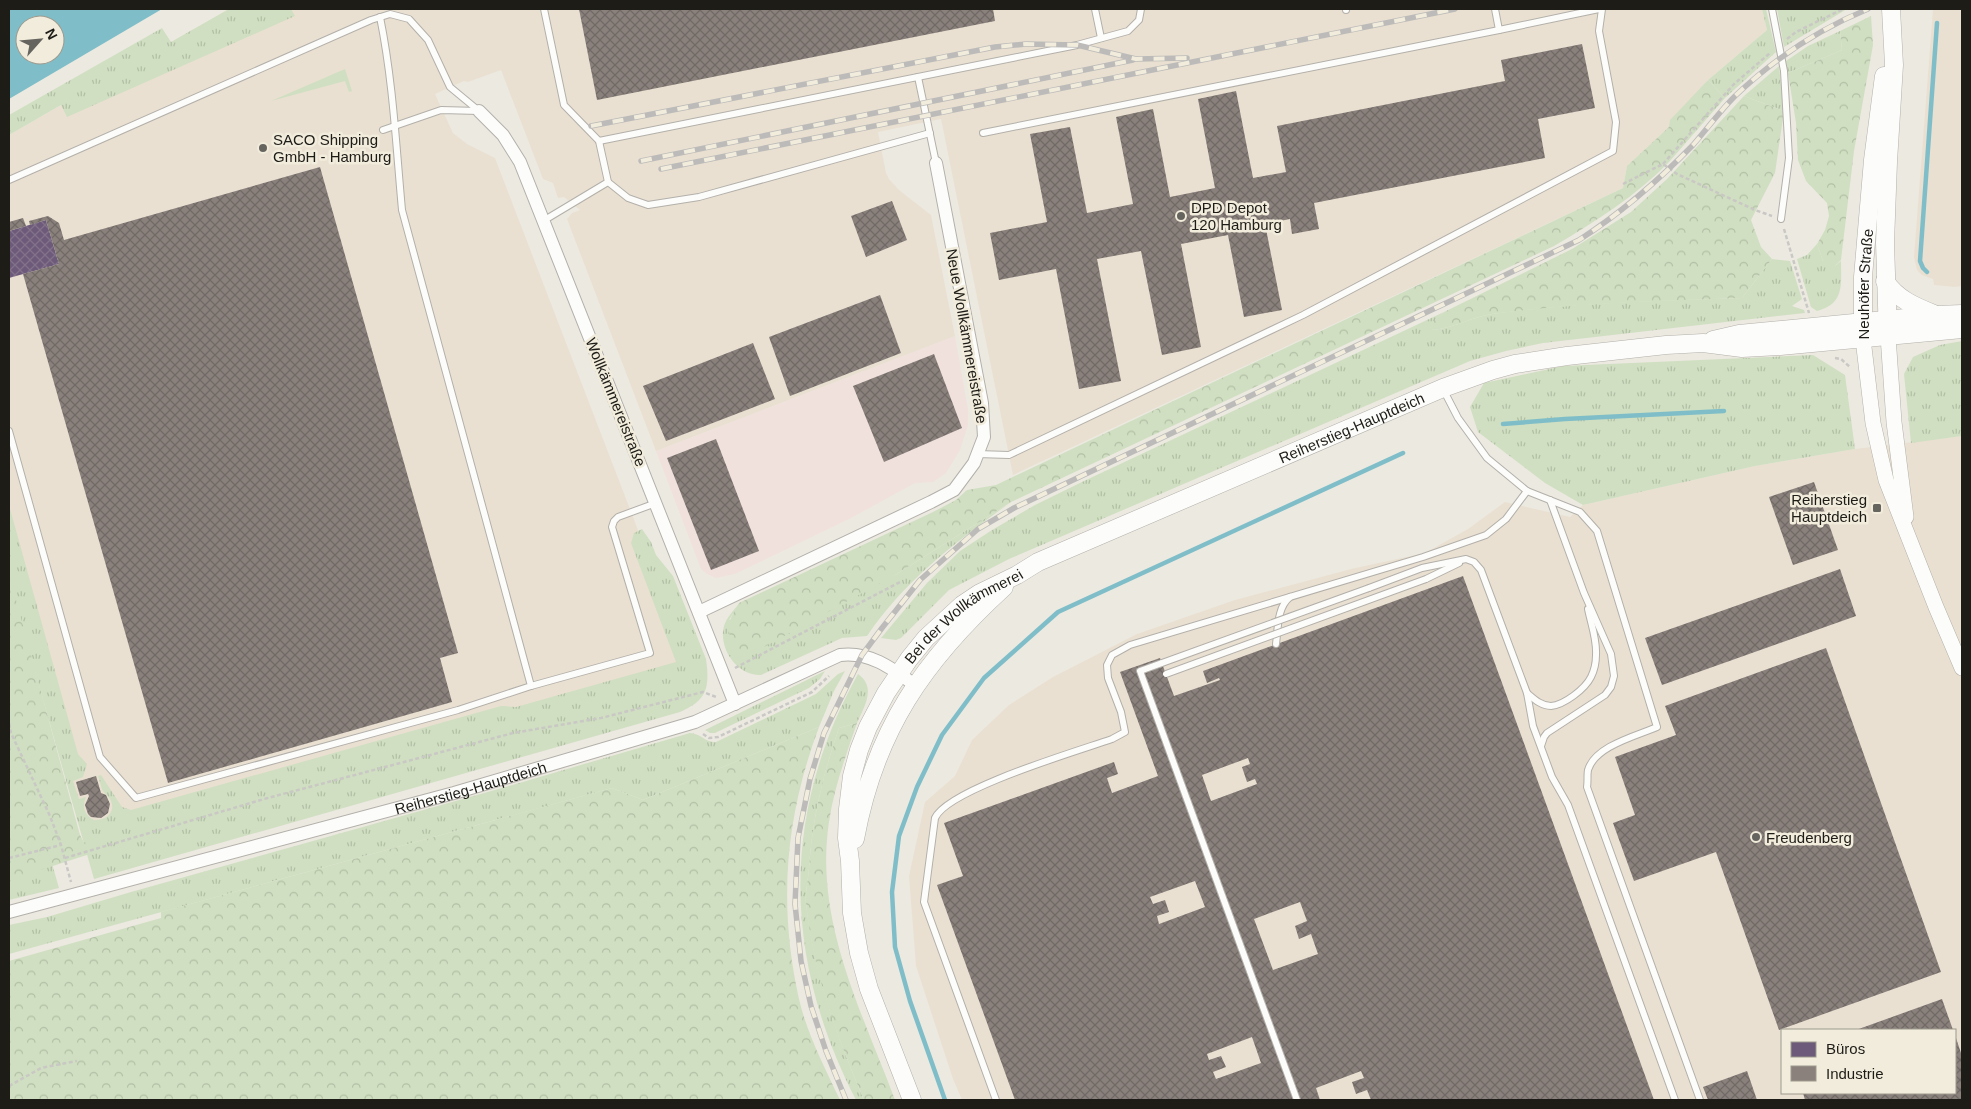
<svg xmlns="http://www.w3.org/2000/svg" width="1971" height="1109" font-family="Helvetica,sans-serif">
<defs>
<pattern id="grass-tufts" width="24" height="20" patternUnits="userSpaceOnUse" patternTransform="scale(1.25)"><rect width="24" height="20" fill="#d0dfc1"/><path d="M3 7l-1-3M5 7V3M7 7l1-3M15 17l-1-3M17 17v-4M19 17l1-3" fill="none" stroke="#b2bfa5"/></pattern>
<pattern id="forest-crowns" width="20" height="18" patternUnits="userSpaceOnUse" patternTransform="scale(1.25)"><rect width="20" height="18" fill="#d0dfc1"/><path d="M2 6a3 3 0 1 1 6 0M12 15a3 3 0 1 1 6 0" fill="none" stroke="#b2bfa5"/></pattern>
<pattern id="offices-cross-hatch" width="8" height="8" patternUnits="userSpaceOnUse" patternTransform="scale(1.25)"><rect width="8" height="8" fill="#6d597a"/><path d="M0 0l8 8M0 8l8-8" fill="none" stroke="#81728a"/></pattern>
<pattern id="industry-cross-hatch" width="8" height="8" patternUnits="userSpaceOnUse" patternTransform="scale(1.25)"><rect width="8" height="8" fill="#8a817c"/><path d="M0 0l8 8M0 8l8-8" fill="none" stroke="#706965"/></pattern>
</defs>
<rect width="100%" height="100%" fill="#ece9e1"/>
<path fill="#f1e1dd" d="M955 336 968 410V425L960 450 946 473 933 482 915 483 851 518 735 574 716 578 707 574 701 569 656 451Z"/>
<g fill="#e9e0d1" fill-rule="evenodd">
<path d="M229 9H1762L1767 30 1708 80 1669 127 1627 166 1623 188 1013 475 941 119 878 132 886 173 889 179 899 190 931 215 955 336 656 451 567 219 572 213 580 210 564 197 558 198 553 183 543 179 501 70 468 82 464 81 435 94 453 133 467 144 495 158 638 530 644 538 694 669 83 830 9 565V135Z"/>
<path d="M1933 9H1962V286L1955 287 1934 285 1933 279 1922 275 1917 270 1914 257Z"/>
<path d="M1962 436V1100H962L953 1079 916 966 909 876 925 802 955 776 972 740 1009 705 1053 677 1137 634 1235 600 1351 569 1425 553 1468 529 1505 502 1570 517 1583 505 1755 466 1855 449ZM1782 1030H1955V1093H1782Z"/>
</g>
<g fill="url(#grass-tufts)">
<path d="M229 9H291L295 16 67 117 61 105 9 135V115L162 28 171 42Z"/>
<path d="M1762 9H1766L1776 52 1725 98 1708 80 1767 30Z"/>
<path d="M1777 9H1847L1784 47Z"/>
<path d="M1840 31 1842 50 1788 73 1786 61 1808 46Z"/>
<path d="M1779 66 1784 111 1744 96Z"/>
<path d="M1817 244 1823 261 1835 266 1841 261C1841 284 1845 304 1817 311L1811 307 1797 259 1807 255Z"/>
<path d="M1772 259 1790 261 1802 299 1792 306 1804 310 1805 313 1543 343 1506 351 1470 361 1009 559 949 590 901 638 896 640 881 638 927 583 960 551 992 530 1035 505 1084 481 1444 312 1429 326 1433 330C1454 328 1472 317 1492 314 1575 302 1658 301 1742 298Z"/>
<path d="M1962 341V436L1911 443 1904 374 1913 357 1940 345Z"/>
<path d="M1813 355 1845 375 1855 449 1755 466 1583 505 1545 483 1478 432 1470 407 1484 383 1563 366Z"/>
<path d="M1011 502C957 541 905 580 867 636L842 638 761 675C739 676 721 653 723 631 724 620 732 612 739 604L729 620 895 575Z"/>
<path d="M9 505 78 754 87 764 83 777 73 781 79 799 86 797C82 806 84 815 94 820 105 821 116 813 111 801 109 796 106 795 103 791 101 788 100 781 98 776L101 775 122 807 131 810 501 706 516 707 676 662 631 543 634 533 642 529 651 542 656 555 673 576 706 659C710 688 707 700 680 712L94 879 9 580Z"/>
<path d="M825 671 820 679 809 688 715 733H710L705 730Z"/>
<path d="M845 671 834 691 819 727 643 800 612 788 9 954V925L47 917 131 892 509 786 690 733C700 733 706 743 716 742L816 694 838 674Z"/>
<path d="M858 674C877 687 864 707 857 723L839 728C823 774 812 821 809 869 808 880 805 893 806 903 814 973 837 1037 864 1100H856C783 959 780 814 858 674Z"/>
<path d="M49 853 59 888 9 900V861Z"/>
</g>
<g fill="url(#forest-crowns)">
<path d="M1871 16 1873 45 1854 151 1841 260 1835 266 1828 268 1823 261 1817 244 1825 230 1829 216 1827 203 1806 181 1798 160 1796 123 1788 73 1842 50 1840 31Z"/>
<path d="M1708 80 1725 98C1706 119 1688 141 1669 162 1636 196 1595 222 1554 246L1011 502 895 575 757 651H741C723 633 727 623 739 603L933 512 956 500 967 490 996 485 1623 188 1627 166 1669 127 1670 120Z"/>
<path d="M1744 96 1784 111 1775 173 1751 220 1761 247 1772 259 1742 298C1658 301 1575 303 1492 314 1472 317 1454 328 1433 330L1428 326 1444 312 1572 249 1631 212 1667 179Z"/>
<path d="M9 574 80 835 90 854 9 880Z"/>
<path d="M857 723C846 755 834 788 829 822 814 921 862 1011 895 1100H864C837 1037 813 973 806 903 805 892 808 880 809 869 812 820 823 774 839 728Z"/>
<path d="M819 727C785 818 778 904 799 999 807 1034 825 1068 840 1100H9V961L161 918V912L612 788 643 800Z"/>
</g>
<path fill="#d0dfc1" d="M345 69 352 91 349 92 345 81 271 101Z"/>
<path fill="#7fbec8" fill-rule="evenodd" d="M9 9H162L9 99ZM25 25H55V55H25Z"/>
<path fill="url(#offices-cross-hatch)" d="M46 220 59 264 9 278V231Z"/>
<g fill="url(#industry-cross-hatch)" fill-rule="evenodd">
<path d="M579 9H993L995 21 597 100Z"/>
<path d="M1582 44 1595 108 1538 119 1545 158 1314 203 1319 229 1292 234 1290 219 1265 224 1282 310 1244 317 1228 235 1181 244 1201 347 1162 355 1141 251 1097 259 1121 381 1079 389 1056 269 999 280 990 233 1047 222 1030 134 1070 127 1087 213 1133 204 1116 117 1153 109 1170 197 1215 188 1198 99 1236 91 1253 178 1286 172 1277 126 1505 81 1501 60Z"/>
<path d="M320 167 458 653 440 658 452 702 168 783 23 274 59 264 46 220 30 225 29 221 48 216 59 223 64 240Z"/>
<path d="M892 201 907 240 866 257 851 216Z"/>
<path d="M23 218 26 226 9 231V222Z"/>
<path d="M880 295 901 353 790 396 769 337Z"/>
<path d="M753 343 775 399 666 441 643 386Z"/>
<path d="M934 354 962 428 884 462 853 386Z"/>
<path d="M716 439 759 551 711 570 667 458Z"/>
<path d="M1814 482 1838 550 1793 565 1769 497Z"/>
<path d="M1840 569 1856 616 1662 685 1645 638Z"/>
<path d="M1463 576 1654 1100H1371L1367 1090 1356 1094 1352 1082 1364 1078 1361 1071 1316 1088 1320 1100H1015L937 885 963 876 944 823 1114 762 1118 774 1107 778 1112 793 1158 776 1120 672 1160 658 1174 696 1220 680 1219 678 1207 683 1203 671ZM1248 758 1250 764 1242 767 1247 782 1255 779 1257 784 1211 801 1202 775ZM1195 881 1205 907 1159 924 1157 916 1169 912 1165 900 1153 904 1150 897ZM1300 902 1307 921 1295 926 1299 939 1311 934 1318 954 1273 970 1254 919ZM1252 1037 1261 1063 1216 1079 1213 1072 1226 1067 1221 1056 1209 1060 1207 1054Z"/>
<path d="M1826 648 1941 972 1779 1030 1716 852 1634 881 1613 823 1635 815 1615 757 1676 735 1665 706Z"/>
<path d="M96 776 101 793 106 795 110 804 108 813 101 818 91 817 88 814 85 805 89 796 88 794 80 796 76 782Z"/>
<path d="M1942 999 1953 1030H1856Z"/>
<path d="M1955 1035 1962 1056V1100H1805L1803 1093H1955Z"/>
<path d="M1747 1071 1757 1100H1708L1703 1087Z"/>
</g>
<g fill="none" stroke-linecap="round" stroke-linejoin="round">
<g stroke="#7fbec8" stroke-width="4.5">
<path d="M1927 272 1923 268 1920 261 1937 23"/>
<path d="M1503 424 1565 419 1724 411"/>
<path d="M945 1100 910 1001 895 947 892 892 899 836 917 787 942 735 984 678 1058 612 1403 453"/>
</g>
<defs>
<g id="service">
<path d="M1095 9 1101 38"/>
<path d="M1346 9V10"/>
<path d="M1495 9 1499 30 1599 9"/>
<path d="M1772 9 1784 71 1789 158 1781 219"/>
<path d="M918 77 936 163"/>
<path d="M383 130 441 110 479 111"/>
<path d="M983 133 1499 30"/>
<path d="M599 141 1077 45 1128 31 1139 20 1141 9"/>
<path d="M9 180 371 20 390 14 409 19 428 40 450 87 479 111"/>
<path d="M608 182 628 198 648 205 699 197 930 133"/>
<path d="M543 221 608 182 599 141 564 105 544 9"/>
<path d="M1443 389 1458 418 1487 458 1527 491 1580 512 1597 531 1657 727C1636 736 1595 746 1588 770 1587 775 1588 782 1587 787L1700 1100"/>
<path d="M9 431 100 757 136 798 458 710 531 686 402 210C396 145 393 81 380 17"/>
<path d="M977 454 1009 455 1303 315 1613 151 1616 122 1599 31 1602 9"/>
<path d="M1426 579 1459 563"/>
<path d="M1369 588 1422 568 1466 559 1474 562 1481 570 1527 693 1533 726 1552 777 1568 805 1675 1100"/>
<path d="M1276 644C1278 629 1277 607 1290 597"/>
<path d="M1162 663 1140 671 1297 1100"/>
<path d="M531 686 650 653 612 527 614 521 618 517 656 503"/>
<path d="M1527 693C1534 699 1541 706 1551 706 1564 705 1585 689 1591 677 1594 671 1596 661 1596 655 1597 639 1591 624 1588 609"/>
<path d="M1541 746 1544 737 1547 733 1605 695 1611 687 1614 676 1611 654 1584 593 1550 500"/>
<path d="M996 1100 924 902 935 818C948 789 1078 751 1112 739L1125 732 1121 712 1108 678 1107 665 1112 655 1130 645 1423 557 1486 535 1506 519 1527 491"/>
</g>
<g id="minor">
<path d="M479 111 503 135 520 162 735 704"/>
<path d="M699 612 931 502 954 490 974 463 984 437 982 403 936 163"/>
<path id="s1" d="M9 912 454 793 695 722 840 655C870 651 893 669 916 686"/>
</g>
<g id="tertiary">
<path d="M1888 336 1894 422 1906 517"/>
<path d="M1863 339 1873 423 1886 480 1936 607 1962 668"/>
</g>
<g id="secondary">
<path d="M1885 281C1897 299 1914 306 1934 314"/>
<path d="M1888 336 1885 243 1888 162 1894 65 1891 9"/>
<path id="s2" d="M1863 339V277L1873 160 1884 76"/>
<path d="M1713 340 1739 334 1937 315 1962 314"/>
<path d="M855 839C875 730 924 660 1004 587"/>
<path id="s3" d="M912 1100 869 989 859 953 852 913 850 861 847 838 848 809 852 776 859 750 868 727 886 693 909 659 926 638 962 605 980 593 1017 575 1038 562 1443 388 1493 370 1515 364 1567 356 1666 345 1703 343 1742 348 1780 346 1962 329"/>
</g>
</defs>
<use href="#service" stroke="#b3b0aa" stroke-width="8"/>
<use href="#minor" stroke="#b3b0aa" stroke-width="14"/>
<use href="#tertiary" stroke="#b3b0aa" stroke-width="16"/>
<use href="#secondary" stroke="#b3b0aa" stroke-width="19"/>
<g stroke="#c9c8c5" stroke-width="2.5" stroke-dasharray="4 2.5" stroke-linecap="butt">
<path d="M1787 39 1796 32 1843 9"/>
<path d="M1663 164 1734 84 1770 53"/>
<path d="M1623 184 1663 164 1677 174 1755 210 1772 216"/>
<path d="M1784 229 1809 313"/>
<path d="M1835 358 1841 359 1851 368"/>
<path d="M735 668 902 581"/>
<path d="M9 723 11 733 50 816 61 845 71 882"/>
<path d="M703 734 709 738 718 737 812 692 829 676"/>
<path d="M9 858 61 845"/>
<path d="M65 858 264 799 404 762 513 733 601 718 703 692 716 697"/>
<path d="M9 1086 41 1068 77 1061"/>
</g>
<use href="#service" stroke="#fcfcfa" stroke-width="6"/>
<use href="#minor" stroke="#fcfcfa" stroke-width="12"/>
<use href="#tertiary" stroke="#fcfcfa" stroke-width="15"/>
<use href="#secondary" stroke="#fcfcfa" stroke-width="18"/>
<defs>
<g id="rail">
<path d="M591 126 995 47 1026 44 1077 45 1136 59 1187 58"/>
<path d="M641 161 1133 60"/>
<path d="M661 169 1455 9"/>
<path d="M846 1100 826 1051 811 1006 801 961 795 904 798 838 810 779 824 733 862 655 882 628 920 580 978 529 1014 508 1579 240C1621 213 1658 181 1693 145 1707 129 1720 111 1735 96 1774 59 1819 29 1868 9"/>
</g>
</defs>
<use href="#rail" stroke="#bcbbb9" stroke-width="5.5"/>
<use href="#rail" stroke="#f1ecdc" stroke-width="4" stroke-dasharray="11" stroke-linecap="butt"/>
<defs>
<g id="service-bridge">
<path d="M1162 663 1369 588"/>
<path d="M1166 674 1426 579"/>
</g>
</defs>
<use href="#service-bridge" stroke="#b3b0aa" stroke-width="8" stroke-linecap="butt"/>
<use href="#service-bridge" stroke="#fcfcfa" stroke-width="6"/>
</g>
<g fill="#66645e" stroke="#f1ecdc" stroke-width="2">
<circle cx="263" cy="148" r="5"/>
<circle cx="1181" cy="216" r="5"/>
<rect x="1872" y="503" width="10" height="10" rx="2.5"/>
<circle cx="1756" cy="837" r="5"/>
</g>
<g text-anchor="middle" dominant-baseline="central" stroke-width="5" stroke-linejoin="round" paint-order="stroke">
<g font-size="15" fill="#1e1c17" stroke="#f1ecdc" text-anchor="start">
<text x="273" y="139">SACO Shipping<tspan x="273" dy="17">GmbH - Hamburg</tspan></text>
<text x="1191" y="207">DPD Depot<tspan x="1191" dy="17">120 Hamburg</tspan></text>
<text x="1867" y="499" text-anchor="end">Reiherstieg<tspan x="1867" dy="17">Hauptdeich</tspan></text>
<text x="1766" y="837">Freudenberg</text>
</g>
<g font-size="15" fill="#1e1c17" stroke="#f1ecdc">
<text stroke="none"><textPath href="#s2" startOffset="55">Neuhöfer Straße</textPath></text>
<text transform="translate(967 336) rotate(80)">Neue Wollkämmereistraße</text>
<text transform="translate(616 402) rotate(68)">Wollkämmereistraße</text>
<text stroke="none"><textPath href="#s3" startOffset="970">Reiherstieg-Hauptdeich</textPath></text>
<text stroke="none"><textPath href="#s3" startOffset="536">Bei der Wollkämmerei</textPath></text>
<text stroke="none"><textPath href="#s1" startOffset="478">Reiherstieg-Hauptdeich</textPath></text>
</g>
</g>
<rect width="1971" height="1109" fill="none" stroke="#1e1c17" stroke-width="20"/>
<rect x="1781" y="1029" width="175" height="65" fill="#f1ecdc" stroke="#9d998d"/>
<rect x="1791" y="1042" width="25" height="15" fill="#6d597a" stroke="#9d998d"/>
<text x="1826" y="1054" font-size="15" fill="#1e1c17">Büros</text>
<rect x="1791" y="1066" width="25" height="15" fill="#8a817c" stroke="#9d998d"/>
<text x="1826" y="1079" font-size="15" fill="#1e1c17">Industrie</text>
<g transform="translate(40 40) rotate(63)"><circle r="24" fill="#f1ecdc" stroke="#9d998d"/>
<path d="M0-4L9 19L0 12L-9 19Z" fill="#66645e"/>
<text y="-8" font-size="14" font-weight="bold" text-anchor="middle" fill="#1e1c17">N</text>
</g>
</svg>
